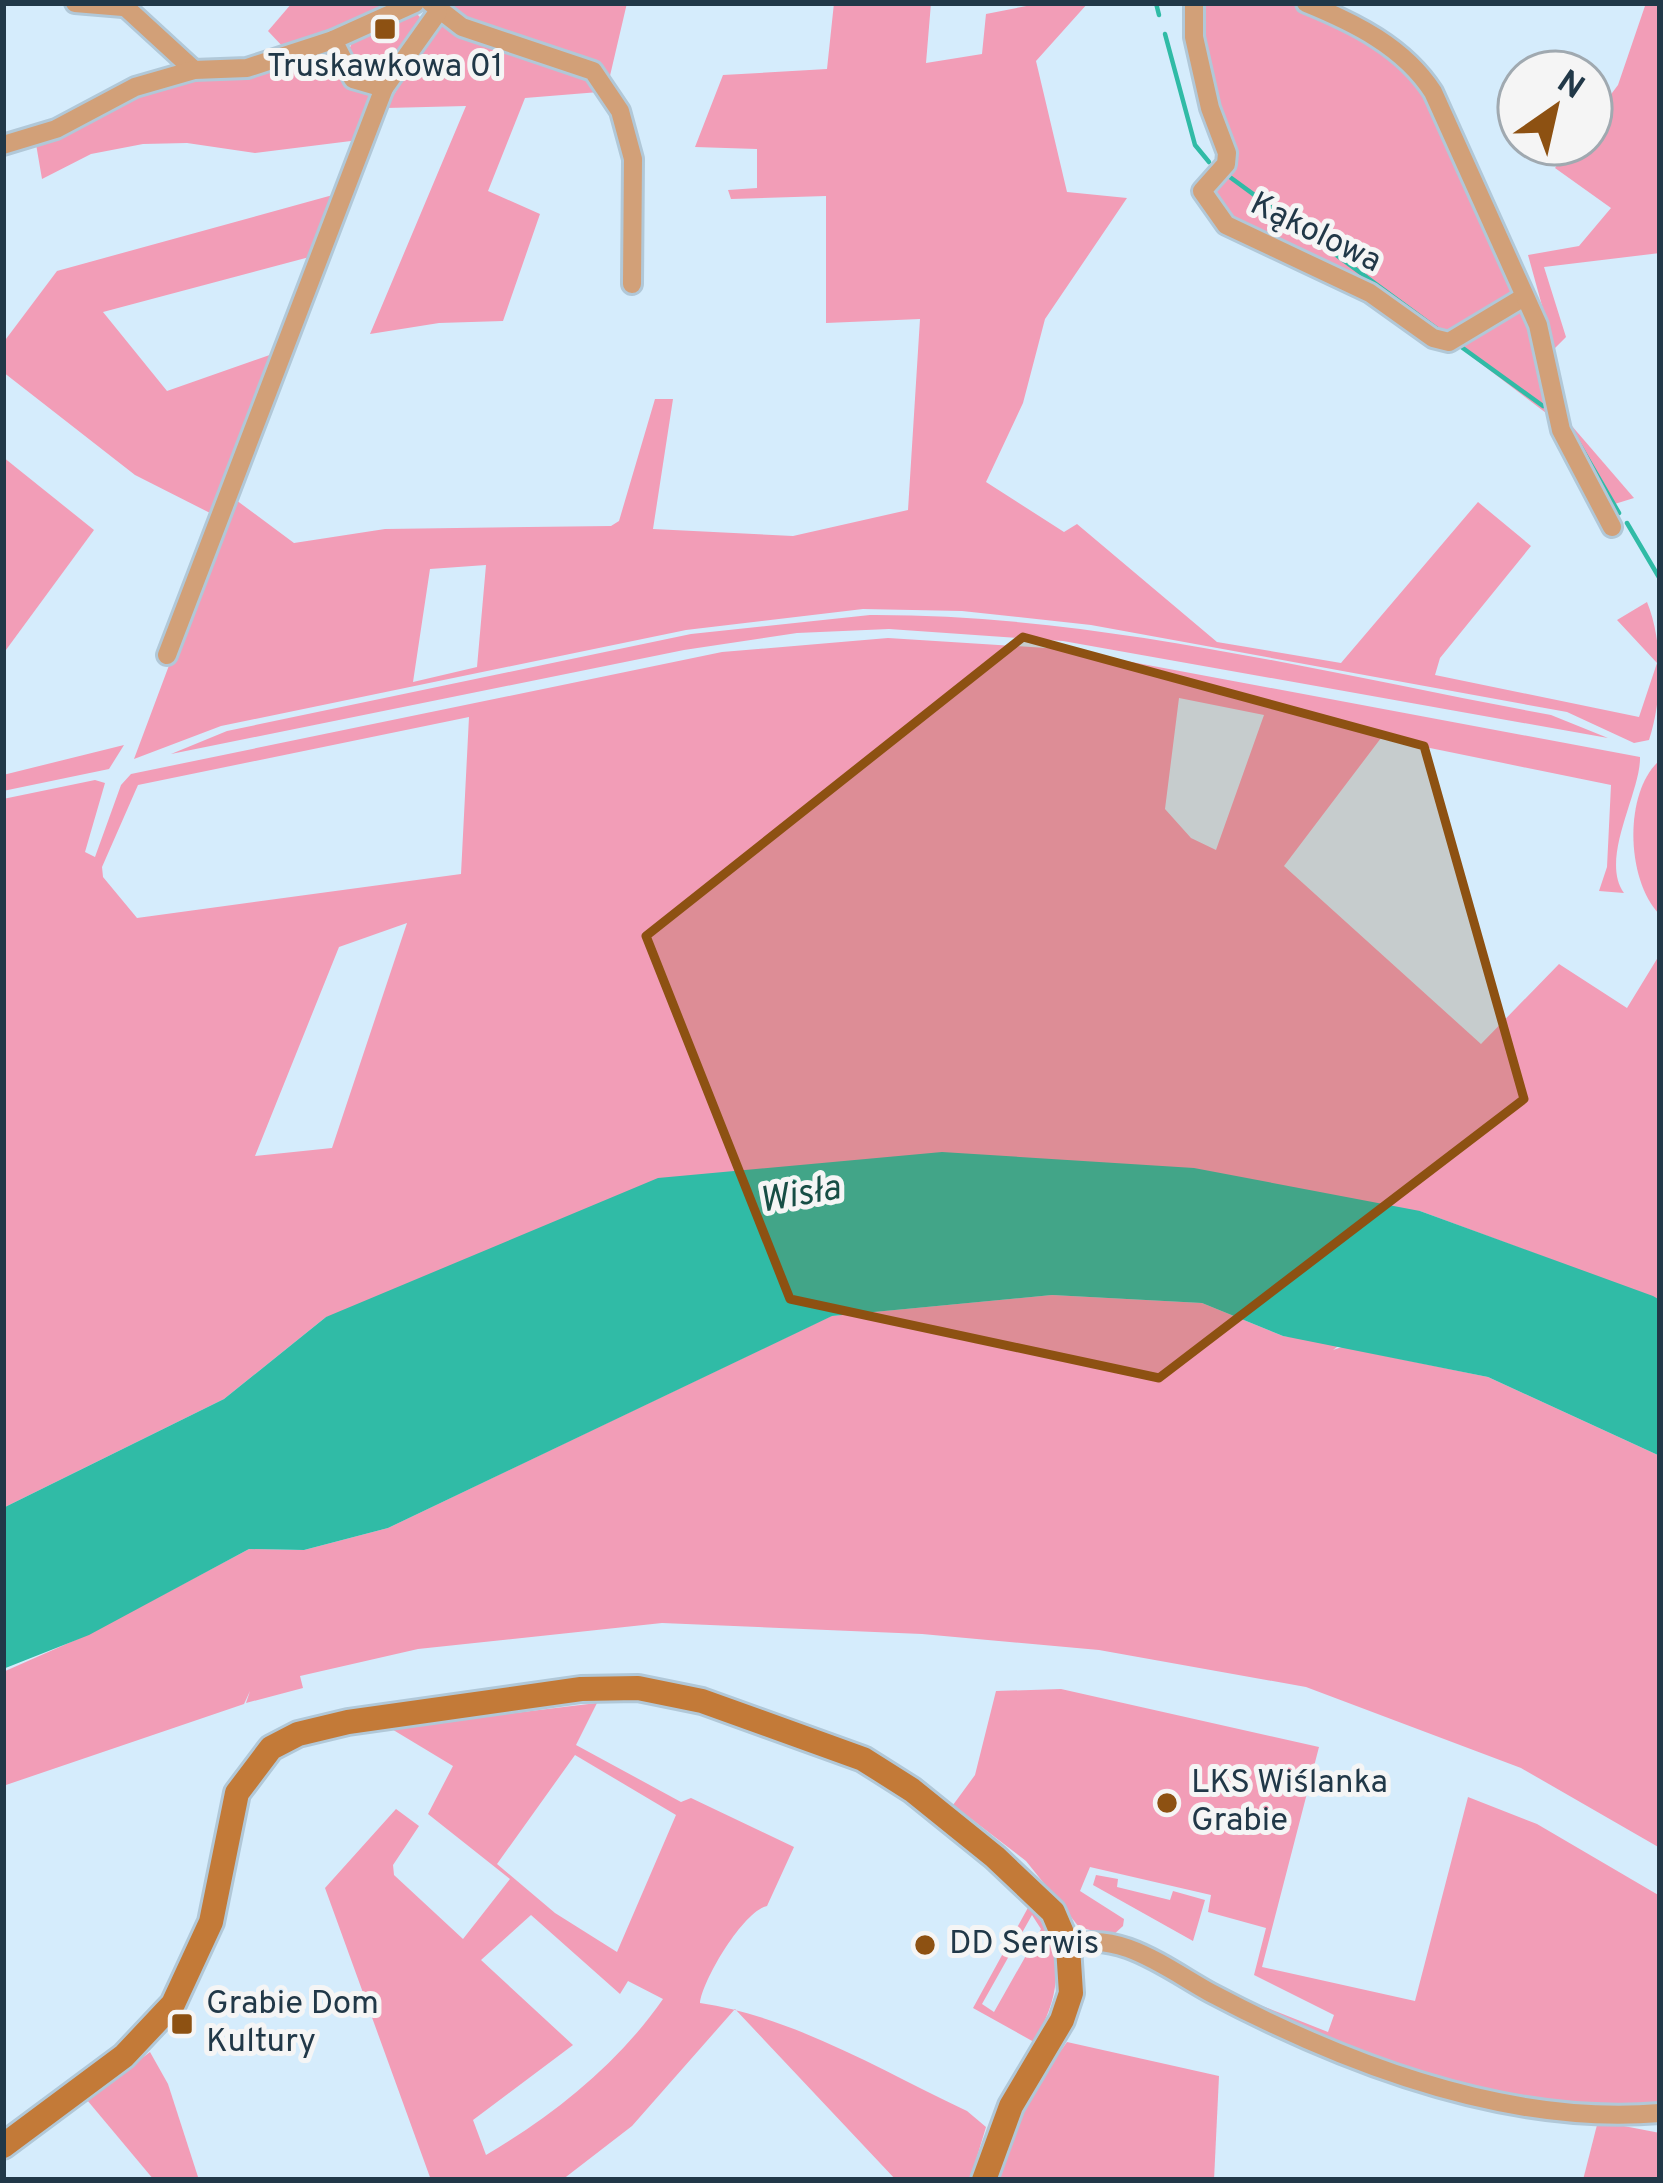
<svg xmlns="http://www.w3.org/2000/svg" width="1663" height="2183" font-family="Overpass,sans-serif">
<rect width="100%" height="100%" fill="#d5ecfc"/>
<g fill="#f29db7" fill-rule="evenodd">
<path d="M292 3H394L284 48 268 31Z"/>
<path d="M444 3H627L609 80C599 72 588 62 577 56 537 34 473 44 444 3Z"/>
<path d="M834 3H931L926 63 982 54 986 14 1042 3H1088L1036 61 1067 192 1127 198 1045 319 1023 403 986 482 1064 532 1077 524 1217 642 1341 663 1478 502 1531 546 1440 658 1435 675 1639 717 1657 663 1617 620 1647 602C1663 641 1663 698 1649 740L1634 743 1567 712 1091 625 962 611 863 609 686 630 221 726 134 759 232 497 294 543 385 529 611 526 619 521 655 399H673L653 529 793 536 908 510 920 319 826 323V196L731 199 728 190 757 188V149L695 147 723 75 827 69ZM486 565 477 667 413 682 430 569Z"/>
<path d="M1199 3H1292L1366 36 1414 74 1516 292 1456 332H1435L1237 227 1208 200 1229 166 1199 41Z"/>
<path d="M1646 3H1660V253L1544 267 1566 337 1554 349 1528 255 1579 246 1611 208 1555 168 1573 144H1591V121L1618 85Z"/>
<path d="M415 12 420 17 394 68 381 79 356 72 347 55 353 40 380 28 386 38 391 35V23Z"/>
<path d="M437 22 588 75 599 92 525 98 488 191 540 214 503 321 439 323 370 334 466 106 386 108Z"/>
<path d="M327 54 348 84 377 97 359 140 255 153 187 143 143 144 91 154 42 179 36 144 116 104 193 75 213 81 254 76Z"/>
<path d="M340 193 317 255 103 312 167 391 281 351 216 516 135 475 3 372V343L57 271Z"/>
<path d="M1516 306 1529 317 1550 416 1455 344Z"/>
<path d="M1565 418 1634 498 1605 507Z"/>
<path d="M3 457 94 530 3 654Z"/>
<path d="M870 615C1098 614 1327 674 1551 715L1608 738 1063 641 889 629 797 633 684 650 171 754 227 731 691 634Z"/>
<path d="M888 638 1062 649 1640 757C1641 792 1599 859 1624 893L1599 891 1607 867 1611 785 1381 738 1284 866 1481 1044 1559 964 1627 1008 1660 954V1300L1420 1211 326 1317 224 1399 3 1508V799L95 780 105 783 85 852 95 857 121 785 131 774 722 652ZM1179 698 1264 715 1216 850 1191 838 1165 809ZM469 717 461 874 137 918 103 877 102 867 138 785ZM407 923 332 1148 255 1156 339 947Z"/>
<path d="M124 745 109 769 3 791V775Z"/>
<path d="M1660 760V915C1626 881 1623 792 1660 760Z"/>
<path d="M1052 1295 1202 1303 1283 1336 1341 1344 1333 1350 1342 1347 1488 1377 1660 1456V1848L1521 1768 1306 1687 1099 1650 922 1634 662 1623 418 1649 300 1676 303 1688 246 1703 250 1691 244 1704 3 1786V1672L89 1634 249 1549 304 1550 388 1528 831 1316Z"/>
<path d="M1061 1689 1319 1747 1262 1967 1415 2001 1468 1797 1537 1824 1660 1896 1658 2107C1513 2111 1372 2066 1242 2003V1998L1328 2032 1334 2015 1254 1975 1266 1928 1208 1912 1211 1895 1090 1867 1080 1891 1124 1919 1123 1926 1112 1936 1079 1927 1026 1861 953 1805 975 1775 996 1691Z"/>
<path d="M597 1703 576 1745 681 1802 691 1798 794 1847 767 1906C743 1911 702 1981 700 2003 794 2017 882 2071 967 2111L986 2127 970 2180H896L735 2009 632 2126 562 2180H431L325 1888 396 1809 419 1826 393 1865 394 1875 463 1939 510 1879 428 1814 453 1766 390 1728ZM575 1755 676 1815 617 1952 555 1913 497 1864ZM531 1915 620 1994 628 1981 663 1999C618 2064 554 2115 486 2155L473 2120 573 2045 481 1960Z"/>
<path d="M1096 1875 1118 1879 1117 1887 1170 1900 1173 1891 1205 1900 1193 1941 1093 1885Z"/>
<path d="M1030 1904C1065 1953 1063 1991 1034 2042L973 2008ZM1032 1915 1041 1929 994 2012 982 2004Z"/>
<path d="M1067 2042 1219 2076 1214 2180H997L1021 2105Z"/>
<path d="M150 2052 168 2084 199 2180H154L87 2100Z"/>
<path d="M1598 2121 1660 2133V2180H1583Z"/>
</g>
<path fill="#30bba6" d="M942 1152 1194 1168 1420 1211 1653 1296 1660 1300V1456L1488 1377 1283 1336 1202 1303 1052 1295 832 1316 388 1528 304 1550 249 1549 89 1635 3 1669V1508L224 1399 326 1317 658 1178Z"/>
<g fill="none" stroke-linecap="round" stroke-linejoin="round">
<g stroke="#30bba6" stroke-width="4.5">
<path d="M1156 3 1159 15"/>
<path d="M1165 34 1195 145 1209 162"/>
<path d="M1223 172 1440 331"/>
<path d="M1460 346 1543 406"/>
<path d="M1568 425 1619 513"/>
<path d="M1627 523 1660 579"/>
</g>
<defs>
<g id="street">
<path d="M75 3 123 7"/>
<path d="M121 3 194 70"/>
<path d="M431 3 462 27 593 71 620 111 633 159 632 284"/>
<path d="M1194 3V37L1210 108 1227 153 1226 164 1202 191 1226 225 1370 293 1433 338 1449 342 1524 297"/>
<path d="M1306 3C1355 23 1404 47 1433 92L1538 325 1561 430 1612 527"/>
<path d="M333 40 353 79 384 88 438 12"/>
<path d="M3 145 56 129 135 87 194 70 247 68 333 40 415 3"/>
<path d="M167 655 384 88"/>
<path d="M1068 1947C1116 1927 1169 1970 1211 1993 1345 2064 1506 2126 1660 2113"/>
</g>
<path id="secondary" d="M3 2146 124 2056 173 2004 211 1922 237 1793 271 1748 298 1734 348 1722 581 1689 638 1688 702 1701 863 1759 912 1790 995 1857 1053 1912 1068 1947 1071 1993 1062 2020 1011 2106 984 2180"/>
</defs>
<use href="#street" stroke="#b1c8d8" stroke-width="24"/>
<use href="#secondary" stroke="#b1c8d8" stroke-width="30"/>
<use href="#street" stroke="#d2a078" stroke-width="18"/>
<use href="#secondary" stroke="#c37a38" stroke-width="24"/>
</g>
<path fill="#8d5112" fill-opacity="0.2" stroke="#8d5112" stroke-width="9" stroke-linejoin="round" d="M1023 637 1424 746 1524 1099 1159 1378 790 1299 646 936Z"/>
<g fill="#8d5112" stroke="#f5f5f5" stroke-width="4.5">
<rect x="373" y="17" width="24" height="24" rx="6"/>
<circle cx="1167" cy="1803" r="12"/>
<circle cx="925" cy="1945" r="12"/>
<rect x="170" y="2012" width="24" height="24" rx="6"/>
</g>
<g text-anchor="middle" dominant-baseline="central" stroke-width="10" stroke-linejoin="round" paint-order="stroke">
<g font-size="33" fill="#213848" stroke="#f5f5f5" text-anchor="start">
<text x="385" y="68" text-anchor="middle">Truskawkowa 01</text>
<text x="1191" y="1784">LKS Wiślanka<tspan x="1191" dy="38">Grabie</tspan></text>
<text x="949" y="1945">DD Serwis</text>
<text x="206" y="2005">Grabie Dom<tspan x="206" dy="38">Kultury</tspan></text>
</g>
<g font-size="33" fill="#213848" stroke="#f5f5f5">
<text transform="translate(1315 234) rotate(26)">Kąkolowa</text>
</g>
<g font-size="36" font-style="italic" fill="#174e45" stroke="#f5f5f5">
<text transform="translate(800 1196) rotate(-10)">Wisła</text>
</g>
</g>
<rect width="1663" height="2183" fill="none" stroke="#213848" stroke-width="12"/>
<g transform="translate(1555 108) rotate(34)"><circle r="57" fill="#f5f5f5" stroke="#a0a9b0" stroke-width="3"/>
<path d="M0-9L21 45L0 30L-21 45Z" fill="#8d5112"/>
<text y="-18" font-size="33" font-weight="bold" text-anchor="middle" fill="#213848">N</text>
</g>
</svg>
